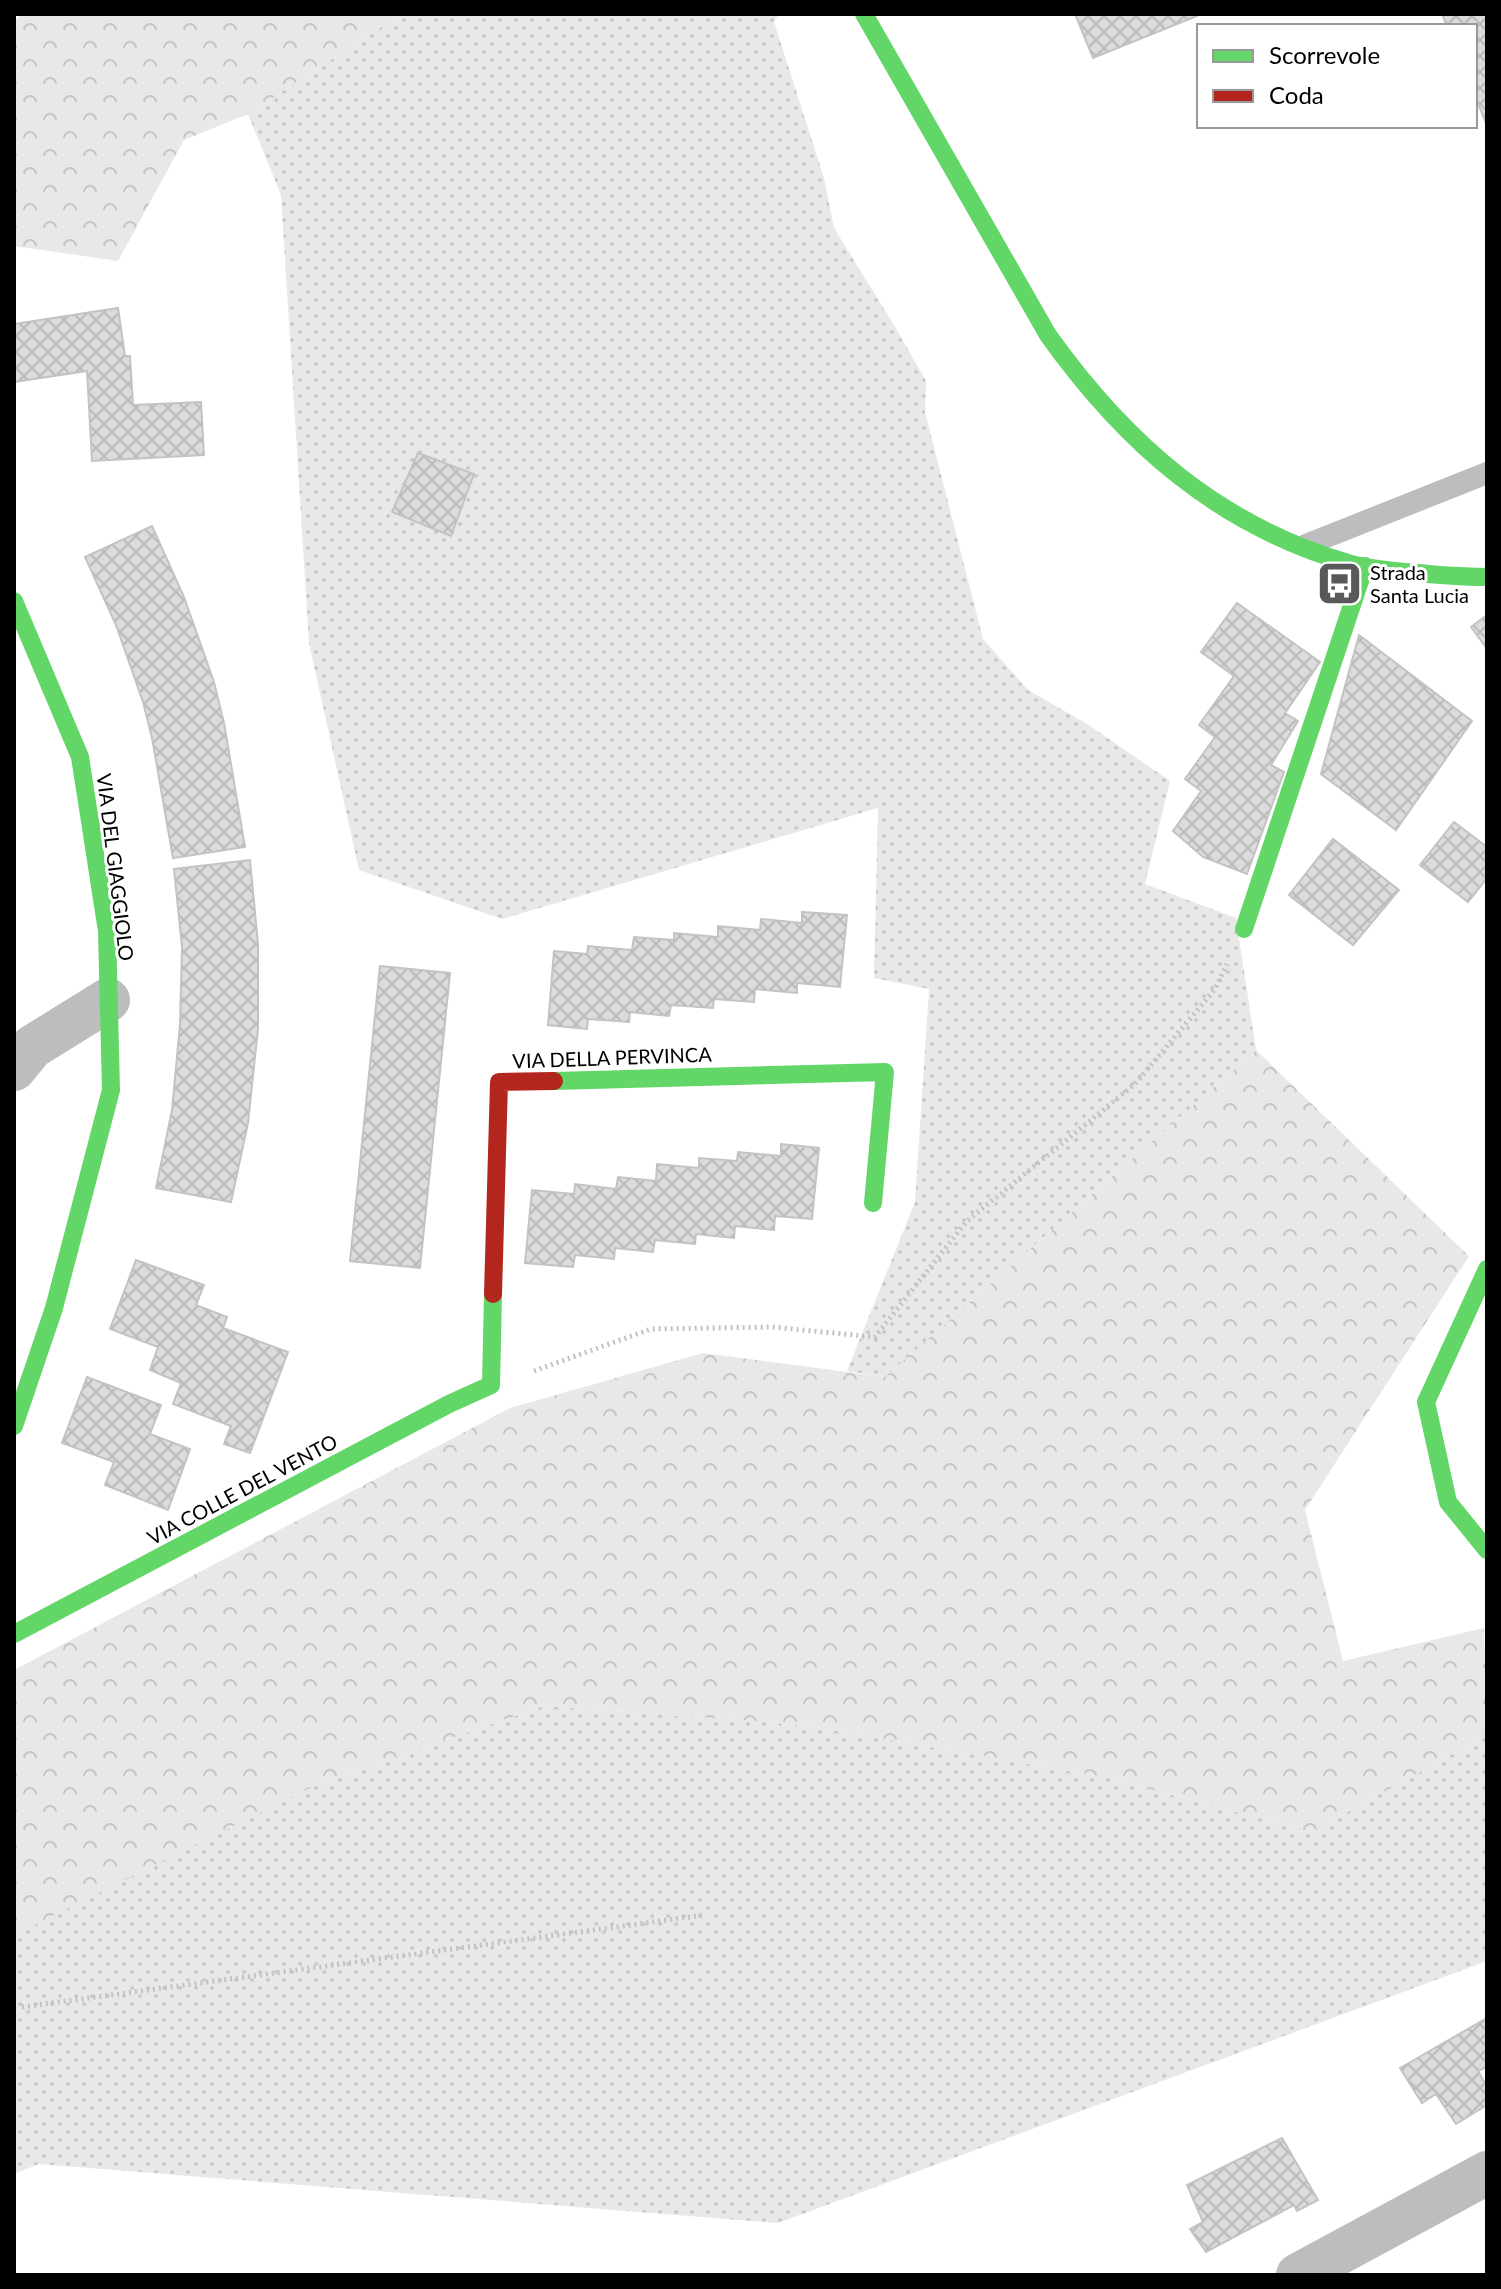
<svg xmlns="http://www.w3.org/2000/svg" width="1501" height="2289" font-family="Lato,sans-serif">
<defs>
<pattern id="grass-dots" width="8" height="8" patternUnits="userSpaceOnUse" patternTransform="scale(2)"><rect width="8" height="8" fill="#e8e8e8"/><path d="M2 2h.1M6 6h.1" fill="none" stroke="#c5c5c5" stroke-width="1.8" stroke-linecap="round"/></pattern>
<pattern id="forest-crowns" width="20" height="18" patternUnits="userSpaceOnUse" patternTransform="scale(2)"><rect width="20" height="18" fill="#e8e8e8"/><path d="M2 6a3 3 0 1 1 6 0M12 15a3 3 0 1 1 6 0" fill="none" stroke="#c5c5c5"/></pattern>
<pattern id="building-cross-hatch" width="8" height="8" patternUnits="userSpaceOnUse" patternTransform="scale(2)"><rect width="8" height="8" fill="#dbdbdb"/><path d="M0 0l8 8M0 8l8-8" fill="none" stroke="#bababa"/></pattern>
</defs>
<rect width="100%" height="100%" fill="#fff"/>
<g fill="url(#grass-dots)">
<path d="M401 14H779L774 22 824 178 834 228 897 330 926 381 925 412 983 639 1028 690 1087 724 1170 781 1145 884 1236 918 1256 1050 885 1377 847 1371 915 1202 929 989 874 978 878 808 502 919 359 870 309 643 281 195 248 114Z"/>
<path d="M544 1706 804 1725 1109 1778 1311 1832 1487 1735V1961L778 2223 39 2164 14 2174V1934L316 1785Z"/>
</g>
<g fill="url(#forest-crowns)">
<path d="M22 14H401L248 114 184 140 118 261 14 246V22Z"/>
<path d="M1256 1050 1469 1256 1305 1510 1343 1661 1484 1628 1487 1735 1311 1832 1109 1778 804 1725 544 1706 316 1785 14 1935V1670L510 1408 703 1353 885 1377Z"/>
</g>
<g fill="url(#building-cross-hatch)" stroke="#c3c3c3" stroke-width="2">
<path d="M1075 14H1196L1197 16 1093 58Z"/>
<path d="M1442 14H1487V126L1475 96V26H1447Z"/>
<path d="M118 308 125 356H130L133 405 201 402 204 455 92 461 87 371 14 382V324Z"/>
<path d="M418 453 474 474 451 536 392 512Z"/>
<path d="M152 526 184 597 214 682 224 723 245 847 173 858 152 738 143 702 116 625 85 557Z"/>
<path d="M1237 603 1320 662 1285 713 1298 721 1271 765 1284 772 1247 874 1203 857 1173 831 1201 791 1185 779 1215 737 1199 725 1234 676 1201 652Z"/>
<path d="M1487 615V649L1471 627Z"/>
<path d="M1359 635 1472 721 1396 830 1321 774Z"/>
<path d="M1454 822 1487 847V878L1468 902 1420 865Z"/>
<path d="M1333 839 1399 890 1353 945 1289 895Z"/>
<path d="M250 860 258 944V1029L248 1123 231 1202 156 1188 172 1110 180 1024 182 947 174 869Z"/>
<path d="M802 912 847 915 840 987 797 983V993L755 989 754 1002 714 999 713 1008 671 1005 669 1016 630 1012 629 1022 588 1019 587 1029 548 1025 554 951 587 954 588 946 632 950 634 937 674 940V933L718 937V926L760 930 761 919 802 923Z"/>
<path d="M380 966 450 973 420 1268 350 1261Z"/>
<path d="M781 1144 819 1148 812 1219 775 1216 774 1230 735 1226 734 1238 696 1234 695 1244 655 1240 653 1252 615 1248 614 1259 575 1255 573 1267 525 1263 532 1190 574 1194 575 1184 616 1189 618 1177 656 1181 657 1164 699 1168V1158L737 1161 738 1152 781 1156Z"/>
<path d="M136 1260 204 1285 196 1305 227 1317 223 1328 288 1352 250 1453 224 1444 231 1426 173 1404 181 1383 150 1370 158 1347 110 1329Z"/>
<path d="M87 1377 161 1405 150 1434 190 1449 168 1510 105 1485 114 1462 62 1443Z"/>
<path d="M1487 2018V2067L1478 2071 1487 2087V2105L1456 2124 1436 2094 1422 2103 1400 2068Z"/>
<path d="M1282 2138 1318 2200 1297 2211 1294 2205 1206 2252 1190 2229 1203 2222 1187 2185Z"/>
</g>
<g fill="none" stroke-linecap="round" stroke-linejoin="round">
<g stroke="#c2c2c2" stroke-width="5" stroke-dasharray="2 4" stroke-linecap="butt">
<path d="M534 1371 651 1329 772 1327 875 1337 966 1222 1135 1084 1215 989 1227 964"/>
<path d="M22 2007 705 1915"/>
</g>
<path stroke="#bdbdbd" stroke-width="22" d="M1306 545 1487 473"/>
<g stroke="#bdbdbd" stroke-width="44">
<path d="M14 1069 32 1047 108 1000"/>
<path d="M1298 2275 1487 2173"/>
</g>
<g stroke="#63d668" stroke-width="18">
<path d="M864 14 1048 335C1125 443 1218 525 1348 563 1363 568 1380 569 1396 571 1426 574 1456 577 1487 577"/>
<path d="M14 601 80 757 107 931 111 1090 54 1308 14 1426"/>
<path d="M1244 929 1365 566"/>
<path d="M554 1081 885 1072 873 1203"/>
<path d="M1487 1269 1426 1402 1448 1502 1487 1550"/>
<path d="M14 1634 449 1404 491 1385 493 1294"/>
</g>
<path stroke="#b3261e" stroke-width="18" d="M493 1294 499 1082 554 1081"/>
</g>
<defs>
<symbol id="bus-square" viewBox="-11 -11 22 22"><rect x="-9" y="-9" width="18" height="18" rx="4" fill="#595959" stroke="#fff"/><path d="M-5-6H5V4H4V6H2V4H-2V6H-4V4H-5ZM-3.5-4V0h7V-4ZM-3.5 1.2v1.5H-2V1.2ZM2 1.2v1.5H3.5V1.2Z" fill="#fff"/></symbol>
</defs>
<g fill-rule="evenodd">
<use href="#bus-square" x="1314" y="558" width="51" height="51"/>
</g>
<g text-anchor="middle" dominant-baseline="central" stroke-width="6" stroke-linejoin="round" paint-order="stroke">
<g font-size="20" fill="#000" stroke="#fff" text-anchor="start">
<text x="1370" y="572">Strada<tspan x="1370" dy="23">Santa Lucia</tspan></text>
</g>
<g font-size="20" fill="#000" stroke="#fff">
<text transform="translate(116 867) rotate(83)">VIA DEL GIAGGIOLO</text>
<text transform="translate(612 1057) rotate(-2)">VIA DELLA PERVINCA</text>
<text transform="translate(242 1489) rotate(-28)">VIA COLLE DEL VENTO</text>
</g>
</g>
<rect width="1501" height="2289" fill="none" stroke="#000000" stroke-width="32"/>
<rect x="1197" y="24" width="280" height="104" fill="#ffffff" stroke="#999999" stroke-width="2"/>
<rect x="1213" y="50" width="40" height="12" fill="#63d668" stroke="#999999" stroke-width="2"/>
<text x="1269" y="64" font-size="24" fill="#000000">Scorrevole</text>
<rect x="1213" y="90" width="40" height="12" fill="#b3261e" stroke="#999999" stroke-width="2"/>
<text x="1269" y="104" font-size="24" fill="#000000">Coda</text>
</svg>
